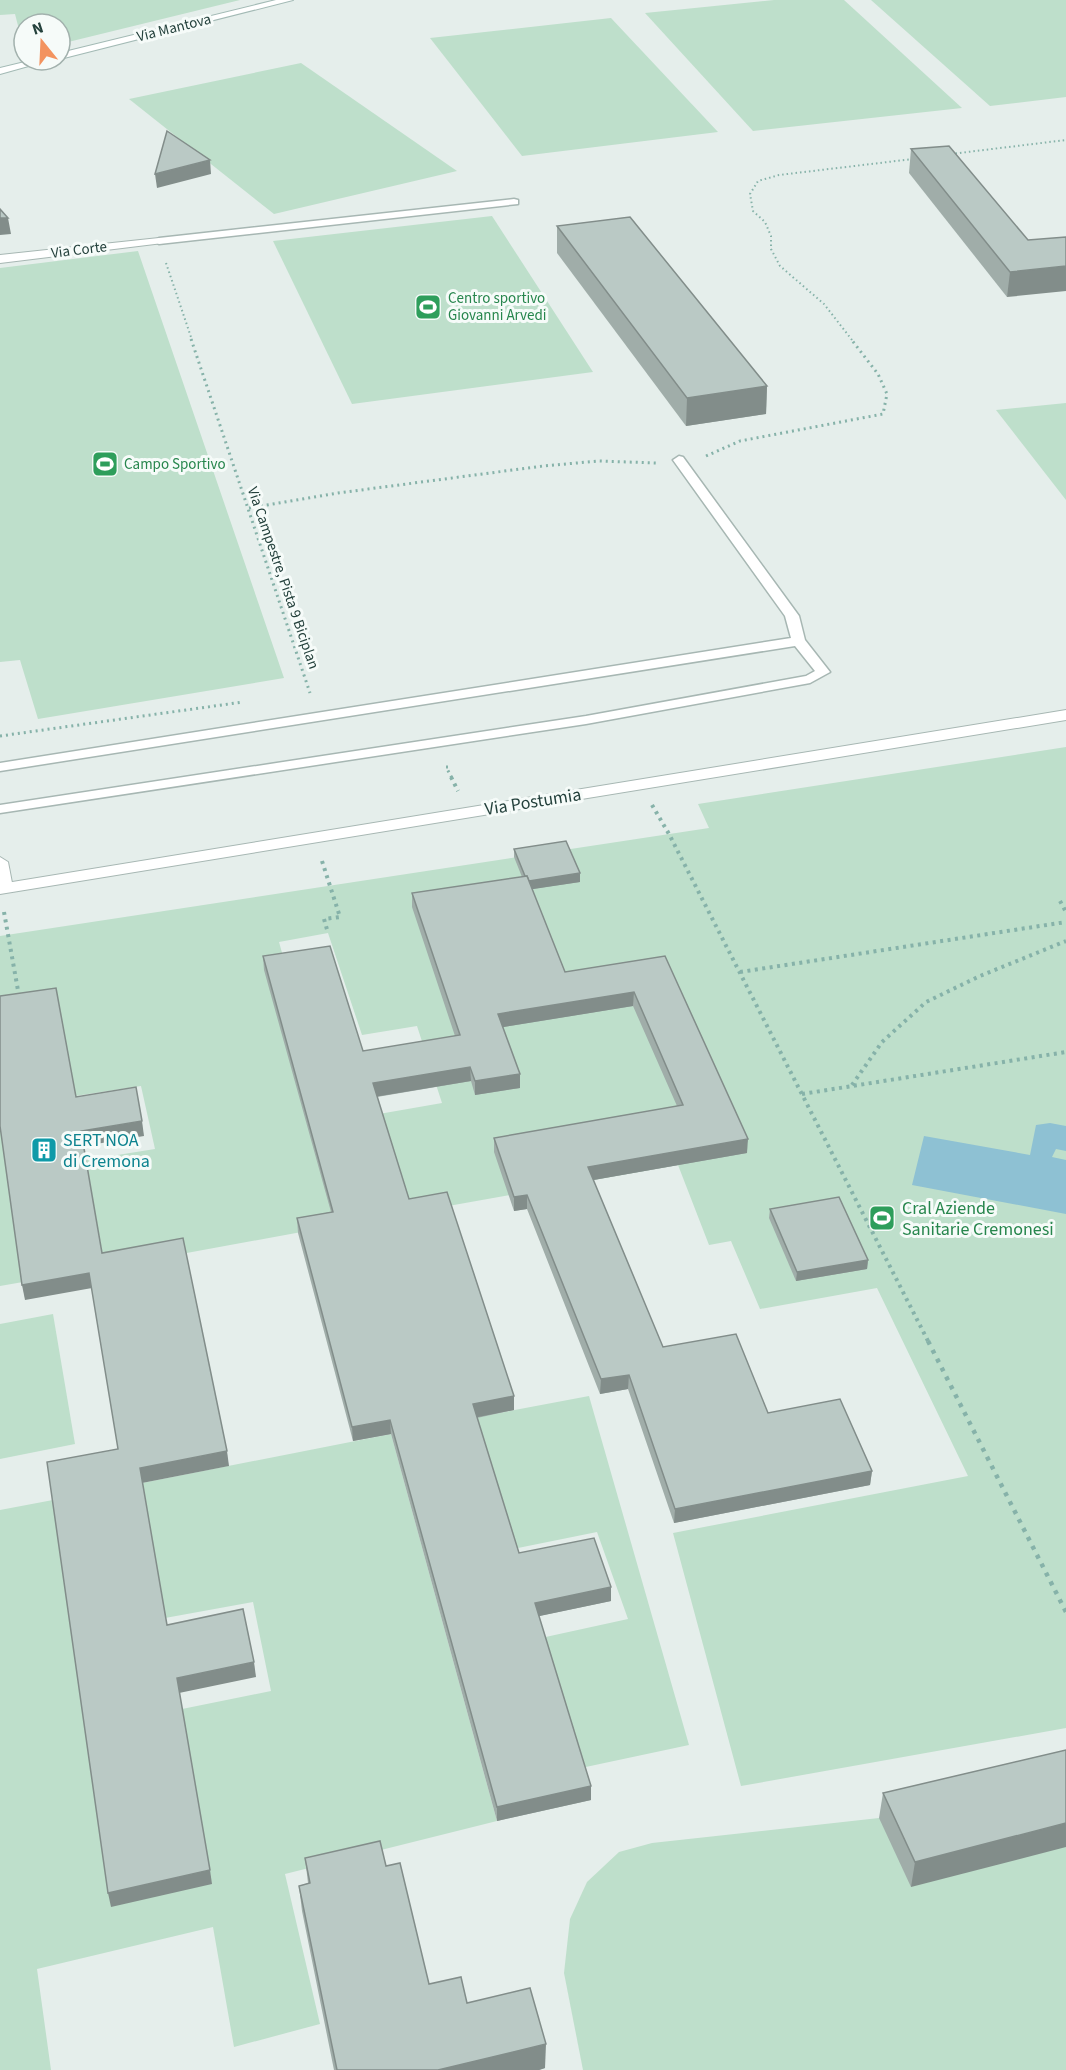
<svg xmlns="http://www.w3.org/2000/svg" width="1066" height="2070" font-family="'Source Sans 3',sans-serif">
<rect width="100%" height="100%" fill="#e5eeeb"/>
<g fill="#bedfcb">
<path d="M0 0H240L60 44V24H24V49L15 14 0 15Z"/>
<path d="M774 0H844L962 108 753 131 645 13Z"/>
<path d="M871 0H1066V97L990 106Z"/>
<path d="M611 18 718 132 522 156 430 38Z"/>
<path d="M301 63 457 171 274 214 129 99Z"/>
<path d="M492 216 593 372 352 404 273 241Z"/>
<path d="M138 251 284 678 38 719 20 660 0 662V268Z"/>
<path d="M1066 403V500L996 410Z"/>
<path d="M1066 747V1728L741 1786 673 1533 968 1476 877 1288 760 1309 731 1241 709 1245 678 1165 409 1213 379 1114 442 1103 417 1026 362 1035 328 933 279 942 286 967 334 1226 105 1268 86 1160 155 1149 141 1086 75 1096 0 1011V936L709 828 698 804Z"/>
<path d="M0 1121 23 1282 0 1286Z"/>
<path d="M53 1314 75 1444 0 1459V1324Z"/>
<path d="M589 1396 689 1745 581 1768 541 1638 628 1619 597 1532 513 1549 473 1418Z"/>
<path d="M391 1434 497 1821 285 1874 320 2024 234 2047 213 1927 37 1969 51 2070H0V1510L53 1500 182 1709 271 1691 253 1602 165 1618 142 1483Z"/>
<path d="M879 1818 1066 1847V2070H583L564 1973 570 1919 587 1882 619 1852 652 1843Z"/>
</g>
<path fill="#8ec1d3" d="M1050 1123 1066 1126V1151L1056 1149 1052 1157 1066 1160V1214L912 1185 924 1136 1030 1155 1036 1125Z"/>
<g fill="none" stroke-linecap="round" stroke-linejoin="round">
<defs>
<g id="service">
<path d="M514 199 518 200V204L159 244 154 241 159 238Z"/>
<path d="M679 456 683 457 799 616 805 640 830 672 810 683 586 724 0 813V805L586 716 806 676 815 671 795 646 0 771V763L791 638 785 616 673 460Z"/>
</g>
<g id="minor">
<path d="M159 238 165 241 163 243 0 263V255Z"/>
<path d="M0 857 8 862 13 888 11 892H0Z"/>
</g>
<path id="tertiary" d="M1066 710V720L0 894V884Z"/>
<g id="secondary">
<path d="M276 0H293L60 59V53Z"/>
<path d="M33 60H50L0 74V68Z"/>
</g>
</defs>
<use href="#service" stroke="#a7b7b3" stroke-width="3"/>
<use href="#minor" stroke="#a7b7b3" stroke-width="2"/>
<use href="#tertiary" stroke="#a7b7b3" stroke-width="2"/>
<use href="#secondary" stroke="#a3bab5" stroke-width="2"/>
<g stroke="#86b2a9" stroke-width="2" stroke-dasharray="1.5 3" stroke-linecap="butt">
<path d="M951 154 1066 140"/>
<path d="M166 263 192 340"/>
<path d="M852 340 824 304 780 266 771 249V236L765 222 753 211 750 194 758 181 779 175 913 159"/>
</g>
<g stroke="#86b2a9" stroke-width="3" stroke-dasharray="2 4" stroke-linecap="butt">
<path d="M191 339 310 693"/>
<path d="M706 456 740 441 883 414 887 394 878 374 851 339"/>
<path d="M249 508 338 493 543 466 599 461 657 463"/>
<path d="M0 736 243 702"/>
<path d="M448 767H446L452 778"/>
</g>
<g stroke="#86b2a9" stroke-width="4" stroke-dasharray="3 4.5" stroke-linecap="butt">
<path d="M451 777 458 791"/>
<path d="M652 805 669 834 929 1343"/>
<path d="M322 861 340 917 324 919 328 933"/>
<path d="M1060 901 1066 912"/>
<path d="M4 912 19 996"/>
<path d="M740 972 1066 922"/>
<path d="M852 1085 882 1042 926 1002 980 976 1066 941"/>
<path d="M802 1094 1066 1052"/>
</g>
<path stroke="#86b2a9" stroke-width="4.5" stroke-dasharray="4 6" stroke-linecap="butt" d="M928 1341 1066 1612"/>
<use href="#service" fill="#fff" fill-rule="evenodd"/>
<use href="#minor" fill="#fff" fill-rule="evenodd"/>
<use href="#tertiary" fill="#fff" fill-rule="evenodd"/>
<use href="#secondary" fill="#fff" fill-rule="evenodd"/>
</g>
<g fill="#a0ada9">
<path d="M911 149 1028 240 1007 297 909 173Z"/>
<path d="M557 226 767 386 766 414 686 426 557 253Z"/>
<path d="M514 849 580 882 532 889 565 972 665 956 747 1153 593 1180 663 1347 768 1413 872 1471 870 1485 674 1523 628 1389 600 1394 527 1209 514 1211 494 1152V1138L677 1106 633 1006 503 1027 520 1088 475 1095 471 1081 377 1097 409 1199 514 1396V1410L477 1418 519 1553 611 1601 539 1616 591 1786V1800L497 1821 391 1434 353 1441 298 1233 297 1218 331 1212 264 970 263 956 363 1051 455 1036 412 907V893L522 877 514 857Z"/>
<path d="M770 1209 868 1260 867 1269 796 1281 769 1218Z"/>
<path d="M1066 1750 911 1887 879 1818 883 1793Z"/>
<path d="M305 1858 386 1866 429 1984 467 2003 545 2068 539 2070H334L302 1911 299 1886 308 1883Z"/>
</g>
<g fill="#828d8a">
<path d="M210 160 211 174 157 188 155 174Z"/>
<path d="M0 218H8L11 234 0 235Z"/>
<path d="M1066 266V291L1007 297 1010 272Z"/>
<path d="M767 386 766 414 686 426 687 398Z"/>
<path d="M580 873V882L527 890V881Z"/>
<path d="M634 992 633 1006 498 1028V1014Z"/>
<path d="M470 1067 471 1081 374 1097 373 1083Z"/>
<path d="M520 1074V1088L475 1095V1081Z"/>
<path d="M142 1121 144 1136 84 1146 81 1131Z"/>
<path d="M748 1139 747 1153 588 1181V1167Z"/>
<path d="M527 1195V1209L514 1211V1197Z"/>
<path d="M868 1260 867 1269 796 1281 797 1272Z"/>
<path d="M89 1273 92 1288 25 1300 22 1285Z"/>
<path d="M629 1375 628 1389 600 1394 601 1379Z"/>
<path d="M514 1396V1410L473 1418V1404Z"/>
<path d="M390 1420 391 1434 353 1441 352 1427Z"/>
<path d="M227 1451 229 1466 142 1483 140 1468Z"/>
<path d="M872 1471 870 1485 674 1523 675 1509Z"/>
<path d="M611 1587V1601L535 1617V1603Z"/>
<path d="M254 1662 256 1677 179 1693 177 1678Z"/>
<path d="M591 1786V1800L497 1821V1807Z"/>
<path d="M1066 1823V1847L911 1887 915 1862Z"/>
<path d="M210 1870 212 1884 111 1907 108 1893Z"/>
<path d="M546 2044 545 2068 539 2070H438Z"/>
</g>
<g fill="#bac9c5" stroke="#828d8a" stroke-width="1.5">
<path d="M167 131 210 160 155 174Z"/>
<path d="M949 146 1028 240 1066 237V266L1010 272 911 149Z"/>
<path d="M0 209 8 218H0Z"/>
<path d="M630 217 767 386 687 398 557 226Z"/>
<path d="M566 841 580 873 529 881 527 876H525L514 849Z"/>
<path d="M527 876 565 972 665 956 748 1139 588 1167 663 1347 736 1334 768 1413 840 1399 872 1471 675 1509 629 1375 601 1379 527 1195 514 1197 494 1138 683 1105 634 992 498 1014 520 1074 475 1081 470 1067 373 1083 409 1199 447 1192 514 1396 473 1404 519 1553 594 1538 611 1587 535 1603 591 1786 497 1807 390 1420 352 1427 297 1218 333 1212 263 956 330 946 363 1051 460 1035 412 893Z"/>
<path d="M56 988 76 1097 136 1087 142 1121 81 1131 102 1253 183 1238 227 1451 140 1468 167 1625 243 1609 254 1662 177 1678 210 1870 108 1893 47 1462 118 1449 89 1273 22 1285 0 1126V996Z"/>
<path d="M839 1197 868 1260 797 1272 770 1209Z"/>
<path d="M1066 1750V1823L915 1862 883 1793Z"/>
<path d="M380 1841 386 1866 400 1863 429 1984 461 1977 467 2003 530 1988 546 2044 438 2070H337L299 1886 310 1883 305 1858Z"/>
</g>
<defs>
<symbol id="stadium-square" viewBox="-11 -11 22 22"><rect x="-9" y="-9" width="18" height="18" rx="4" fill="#2e9e5b" stroke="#f6fbf9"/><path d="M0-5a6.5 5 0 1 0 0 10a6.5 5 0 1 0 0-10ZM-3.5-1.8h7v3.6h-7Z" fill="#fff"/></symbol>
<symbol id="building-square" viewBox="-11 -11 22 22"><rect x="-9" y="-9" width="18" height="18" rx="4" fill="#0f9aa8" stroke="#f6fbf9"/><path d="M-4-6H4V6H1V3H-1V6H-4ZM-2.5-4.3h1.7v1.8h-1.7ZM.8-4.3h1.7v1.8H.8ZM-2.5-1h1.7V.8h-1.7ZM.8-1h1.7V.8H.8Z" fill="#fff"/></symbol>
</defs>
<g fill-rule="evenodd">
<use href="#stadium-square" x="413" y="292" width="30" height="30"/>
<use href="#stadium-square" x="90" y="449" width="30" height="30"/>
<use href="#building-square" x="29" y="1135" width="30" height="30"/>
<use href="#stadium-square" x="867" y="1203" width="30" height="30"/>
</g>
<g text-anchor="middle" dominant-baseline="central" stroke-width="6" stroke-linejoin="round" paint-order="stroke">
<g font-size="15" fill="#24413c" stroke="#f6fbf9">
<text transform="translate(174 28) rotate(-14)">Via Mantova</text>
<text transform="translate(79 250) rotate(-7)">Via Corte</text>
<text transform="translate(283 578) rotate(71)">Via Campestre, Pista 9 Biciplan</text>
</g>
<g font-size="15" fill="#27864d" stroke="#f6fbf9" text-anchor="start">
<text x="448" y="298">Centro sportivo<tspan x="448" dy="17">Giovanni Arvedi</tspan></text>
<text x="124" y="464">Campo Sportivo</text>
</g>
<g font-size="18" fill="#24413c" stroke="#f6fbf9">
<text transform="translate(533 802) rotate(-9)">Via Postumia</text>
</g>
<g font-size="18" fill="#0d838f" stroke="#f6fbf9" text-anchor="start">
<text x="63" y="1140">SERT NOA<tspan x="63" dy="21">di Cremona</tspan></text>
</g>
<g font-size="18" fill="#27864d" stroke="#f6fbf9" text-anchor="start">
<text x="902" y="1208">Cral Aziende<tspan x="902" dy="21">Sanitarie Cremonesi</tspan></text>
</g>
</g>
<g transform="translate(42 42) rotate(342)"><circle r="28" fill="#f6fbf9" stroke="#a2b1ad" stroke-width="1.5"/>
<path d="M0-4.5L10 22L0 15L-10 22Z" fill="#f3935f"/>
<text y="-9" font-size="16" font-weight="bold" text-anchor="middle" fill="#24413c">N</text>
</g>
</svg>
